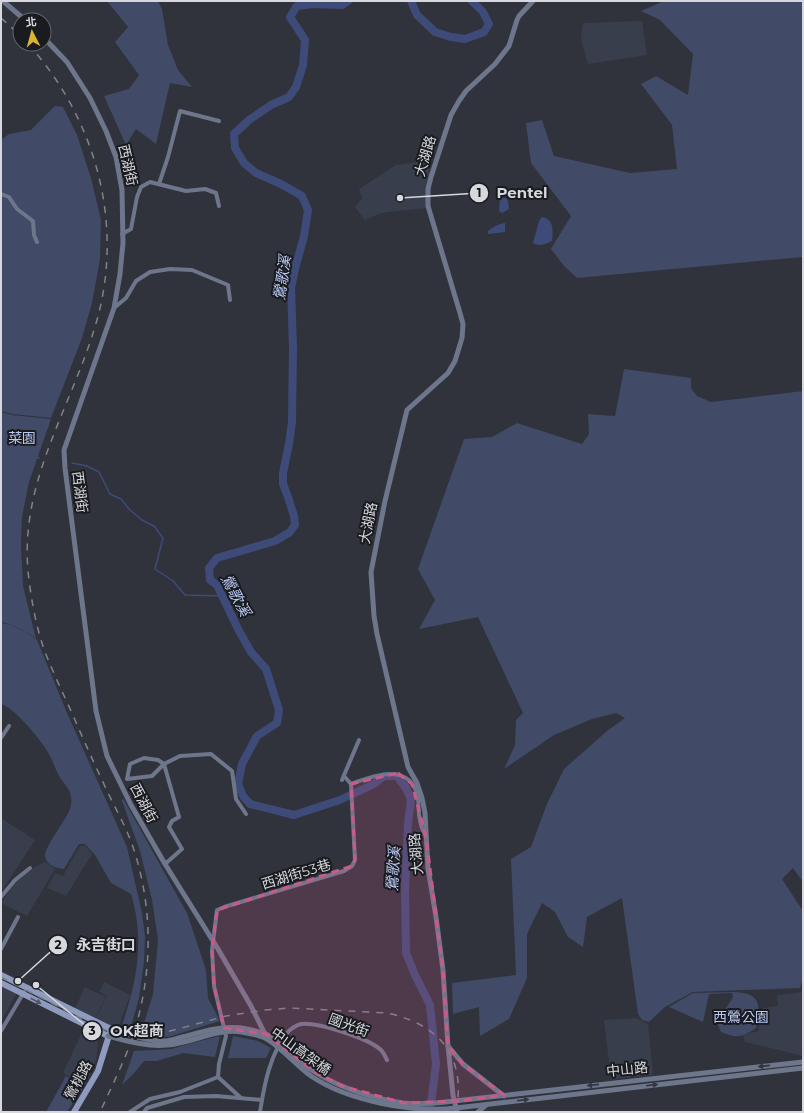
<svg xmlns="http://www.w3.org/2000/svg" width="804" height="1113" font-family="Montserrat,'Noto Sans TC',sans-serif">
<rect width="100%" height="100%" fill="#30333c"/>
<g fill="#393e4c">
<path d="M642 21 647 55 588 64 581 39 583 23Z"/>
<path d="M426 161 430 164 426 208 381 213 365 220 355 207 362 198 359 189 396 165Z"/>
<path d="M1 818 35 840 1 892Z"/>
<path d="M85 845 92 854 66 896 47 888 55 873 63 876 80 846Z"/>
<path d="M45 862 55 869 27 916 1 903 16 881 31 869Z"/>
<path d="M104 982 130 995 118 1029 95 1020 107 996 99 992Z"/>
<path d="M1 986 16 994 1 1022Z"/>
<path d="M85 987 106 997 94 1020 74 1010Z"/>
<path d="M803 992V1056L745 1042 743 1035 759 1031 758 1019 764 1018 763 1008 778 1006 777 995Z"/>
<path d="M636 1018 648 1024 653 1075 611 1079 604 1020Z"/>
<path d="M84 1028 92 1031 98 1042 96 1060 85 1085 63 1073Z"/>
</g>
<g fill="#414a66">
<path d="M107 1H158L162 9 168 45 178 70 192 87 170 83 156 144 136 129 126 145 104 96 129 89 139 75 115 42 128 27Z"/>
<path d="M664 1H803V257L577 278 564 266 551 249 571 216 531 163 526 123 542 120 554 156 630 173 677 169 672 125 641 84 656 76 688 95 693 54 660 20 641 11Z"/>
<path d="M55 106 63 107 77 135 91 178 101 220 100 259 92 303 82 338 51 418 12 414 1 411V140L9 134 31 130Z"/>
<path d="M624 369 691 378V388L697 396 711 402 803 391V882L793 868 782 879 803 911V977L800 988 693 992 665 1007 649 1022 642 1020 638 1014 622 898 587 917 583 947 568 937 555 912 542 903 527 934V978L509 1019 480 1036 479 1007 453 1014 452 983 516 975 511 859 531 847 547 804 564 769 607 731 625 718 616 713 592 719 554 735 504 769 515 745 516 720 523 713 478 617 419 629 435 600 418 569 464 439 492 437 517 423 582 444 589 434 588 414 615 416Z"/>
<path d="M1 412 12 415 51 419 29 482 22 517 21 546 23 586 36 639C25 631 14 625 1 622Z"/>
<path d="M1 623 11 625 25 632 37 640 67 713 127 847 142 913 145 937 144 962 139 998 130 1030 121 1028C137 982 145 941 131 894L111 883 95 855 85 844H79L64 869C57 868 47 866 45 857 43 849 66 820 70 809 71 805 72 800 71 797 70 788 63 783 59 776 55 769 53 761 49 754 42 741 14 707 1 704Z"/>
<path d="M122 799 124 800 187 913 206 970 208 998 220 1021 168 1037 141 1033 153 994 158 940 152 900 140 851 122 801Z"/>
<path d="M734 992C761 993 761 1005 756 1028 742 1037 738 1039 721 1032L717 1023 733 997 732 993 709 994 703 1022 669 1007 693 993Z"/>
<path d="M220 1036 215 1057 183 1053 157 1061H144L135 1072 122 1085 134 1051 171 1049 192 1043Z"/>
<path d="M233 1036 258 1041 271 1048 266 1058H228Z"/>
<path d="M66 1076 84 1086 67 1112H46Z"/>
</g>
<g fill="#3e4b79">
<path d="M500 198H506L508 201 509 209 502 213 499 211Z"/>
<path d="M542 217C554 219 553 231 552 241 546 244 539 247 533 243L539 221Z"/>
<path d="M505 223V232L488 234V231C493 227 498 224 505 223Z"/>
</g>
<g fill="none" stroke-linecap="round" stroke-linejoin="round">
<g stroke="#3e4b79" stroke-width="1.5">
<path d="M1 441 17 446 31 457 39 458"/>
<path d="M72 463 87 466 99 472 110 494 121 499 130 510 142 520 154 526 163 538 155 569 173 581 185 595 223 596"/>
</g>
<g stroke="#3e4b79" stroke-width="8">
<path d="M348 1 342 5 313 4 297 6 290 17 305 40 303 65 296 87 289 97 271 105 249 120 234 134 235 148 244 163 256 173 281 184 302 196 308 210 304 236 295 269 291 288 293 347 292 422 289 444 283 473V484L288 497 294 516 295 525 290 532 275 541 217 558 209 568 210 580 217 585 238 629 251 652 266 669 279 710 277 723 257 736 242 764 238 784 243 796 250 804 294 815 340 800 374 784 384 776H397L406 788 411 800 408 823 405 890 406 953 415 975 430 1005 436 1064 430 1112"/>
<path d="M411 1 417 15 435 32 451 37 465 39 484 32 489 24 483 12 472 1"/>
</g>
<g stroke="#6e768c" stroke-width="4">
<path d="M159 184 168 157 180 111 219 121"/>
<path d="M1 194 9 197 17 209 33 221 34 235 37 242"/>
<path d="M122 234 131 229 137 197 141 187 150 182 186 191 205 189 216 193 219 206"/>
<path d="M114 308 126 298 136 281 150 272 170 269 192 270 228 285 230 300"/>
<path d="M1 738 9 726"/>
<path d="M342 780 359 740"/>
<path d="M351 784C375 775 411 762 418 798 419 805 418 813 420 820 420 825 423 830 425 835"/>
<path d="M165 864 182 849 169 827 172 821 179 817 164 764 158 760 144 758 130 764 127 779 152 776 164 764 180 756 211 754 232 771 236 799 246 814"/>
<path d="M1 897 15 880 30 868"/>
<path d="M1 949 18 917"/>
<path d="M1 1031 24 992"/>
<path d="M218 1077 241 1098"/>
<path d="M130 1112 150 1099 180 1092 218 1077 219 1064 226 1036 214 986 212 950 217 910 224 907 344 871 352 866 355 860 351 784 344 776"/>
<path d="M144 1112 147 1108 184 1097 216 1096 262 1100"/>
<path d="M260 1112C264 1086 270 1053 288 1032 290 1029 297 1025 301 1024 318 1022 368 1038 381 1050 384 1053 385 1056 387 1060"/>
</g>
<g stroke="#6e768c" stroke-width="5">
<path d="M3 1 25 20"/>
<path d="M44 38 67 62 90 98 106 131 116 157 122 190 123 243 120 274 114 308 64 450 65 468 96 711 107 756 131 805 165 864 218 949 251 1006 266 1036"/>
<path d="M448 1046 463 1064 504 1096"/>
<path d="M454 1101 803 1062"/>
<path d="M456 1108 803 1068"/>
<path d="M457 1112 453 1095 448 1046 443 970 436 917 428 868 425 813 422 798 417 783 408 767 377 634 374 616 371 572 385 501 407 410 448 373 455 361 462 338 463 324 460 313 428 206V189L431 177 451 115 459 101 466 91 495 64 509 46 517 20 519 16 533 1"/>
<path d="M478 1112 486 1105"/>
</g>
<g stroke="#8f9bbe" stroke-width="6">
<path d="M1 975 111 1029 98 1071 74 1112"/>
<path d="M1 983 108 1036"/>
</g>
<g stroke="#80838a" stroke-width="1.5" stroke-dasharray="7 7" stroke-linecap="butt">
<path d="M1 18 20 35"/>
<path d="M28 44C98 121 126 230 94 330 68 414 17 487 29 580 32 604 37 630 45 652 54 675 65 697 75 720 84 741 93 761 103 782 112 803 124 822 132 844 154 908 153 975 132 1039 123 1064 111 1088 100 1112"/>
<path d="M1 977 98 1027 108 1031 128 1036H144L159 1034 226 1016 265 1010 290 1008 387 1013C424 1021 455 1041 458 1082 459 1093 458 1102 454 1112"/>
</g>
<g stroke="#6e768c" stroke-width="5">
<path d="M111 1029C129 1034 147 1042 167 1041 174 1040 181 1037 187 1036 207 1030 227 1025 247 1029 256 1031 268 1033 275 1039 287 1047 296 1058 307 1067 335 1086 369 1098 403 1103 420 1105 438 1103 454 1101"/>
<path d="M108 1036C127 1041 147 1047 167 1045 194 1043 219 1026 247 1033 253 1034 262 1036 267 1039 283 1049 296 1065 311 1076 348 1101 412 1113 456 1108"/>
</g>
</g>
<defs><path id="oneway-solid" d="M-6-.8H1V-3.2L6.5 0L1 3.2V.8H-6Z"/></defs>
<use fill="#4e5567" href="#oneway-solid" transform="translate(36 1001) rotate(28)"/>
<g fill="#333640">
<use href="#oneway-solid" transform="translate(764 1066) rotate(174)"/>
<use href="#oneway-solid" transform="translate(593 1085) rotate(174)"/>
<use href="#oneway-solid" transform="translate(652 1085) rotate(-7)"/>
<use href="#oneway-solid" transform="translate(523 1100) rotate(-7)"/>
</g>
<path fill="#c95b89" fill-opacity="0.2" stroke="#c95b89" stroke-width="3" stroke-dasharray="8 5" stroke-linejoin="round" d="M398 773 412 784 426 837 443 970 448 1046 463 1064 504 1095 459 1101 404 1103 342 1086 315 1072 266 1034 224 1028 214 986 212 950 217 910 352 866 355 860 351 784Z"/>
<g text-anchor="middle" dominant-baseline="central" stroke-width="4" stroke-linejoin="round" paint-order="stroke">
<g font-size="14" fill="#d6d8de" stroke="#191b1f">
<text transform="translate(425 156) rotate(-73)">大湖路</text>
<text transform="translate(128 165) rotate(77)">西湖街</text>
<text transform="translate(80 492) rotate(83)">西湖街</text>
<text transform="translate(368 523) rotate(-79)">大湖路</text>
<text transform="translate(144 803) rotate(62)">西湖街</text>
<text transform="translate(416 854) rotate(-95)">大湖路</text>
<text transform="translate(296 874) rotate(-17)">西湖街53巷</text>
<text transform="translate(349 1025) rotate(20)">國光街</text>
<text transform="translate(301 1051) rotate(36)">中山高架橋</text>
<text transform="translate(627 1069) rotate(-6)">中山路</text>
<text transform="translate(78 1080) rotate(-62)">鶯桃路</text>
</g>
<g font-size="14" fill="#b9c8f5" stroke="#191b1f">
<text x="22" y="438">菜園</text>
<text x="741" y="1017">西鶯公園</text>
</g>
<g font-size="15" font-style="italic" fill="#bfcdfa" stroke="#191b1f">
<text transform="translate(282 278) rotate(-82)">鶯歌溪</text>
<text transform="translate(236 595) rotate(62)">鶯歌溪</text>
<text transform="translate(393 869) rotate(-87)">鶯歌溪</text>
</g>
</g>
<path fill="none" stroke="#d6d8de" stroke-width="1.5" d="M400 198L479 193M18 981L58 945M36 985L92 1031"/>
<g fill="#d6d8de" stroke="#191b1f" stroke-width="1.5">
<circle cx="400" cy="198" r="4"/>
<circle cx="18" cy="981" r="4"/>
<circle cx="36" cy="985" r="4"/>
<circle cx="479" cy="193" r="10"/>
<circle cx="58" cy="945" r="10"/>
<circle cx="92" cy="1031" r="10"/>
</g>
<g font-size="12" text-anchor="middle" font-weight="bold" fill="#111">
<text x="479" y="197">1</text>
<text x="58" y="949">2</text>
<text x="92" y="1035">3</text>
</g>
<g font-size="15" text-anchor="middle" font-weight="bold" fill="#d6d8de" stroke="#191b1f" stroke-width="4" stroke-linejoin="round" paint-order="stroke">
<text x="522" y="198">Pentel</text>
<text x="106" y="950">永吉街口</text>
<text x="137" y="1036">OK超商</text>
</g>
<rect width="804" height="1113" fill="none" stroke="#d6d8de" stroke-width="4"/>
<g transform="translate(32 32) rotate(354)"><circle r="19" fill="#191b1f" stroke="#65676b"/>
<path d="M0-3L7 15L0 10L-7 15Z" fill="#dab333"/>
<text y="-6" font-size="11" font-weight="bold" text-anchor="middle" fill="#d6d8de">北</text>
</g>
</svg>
